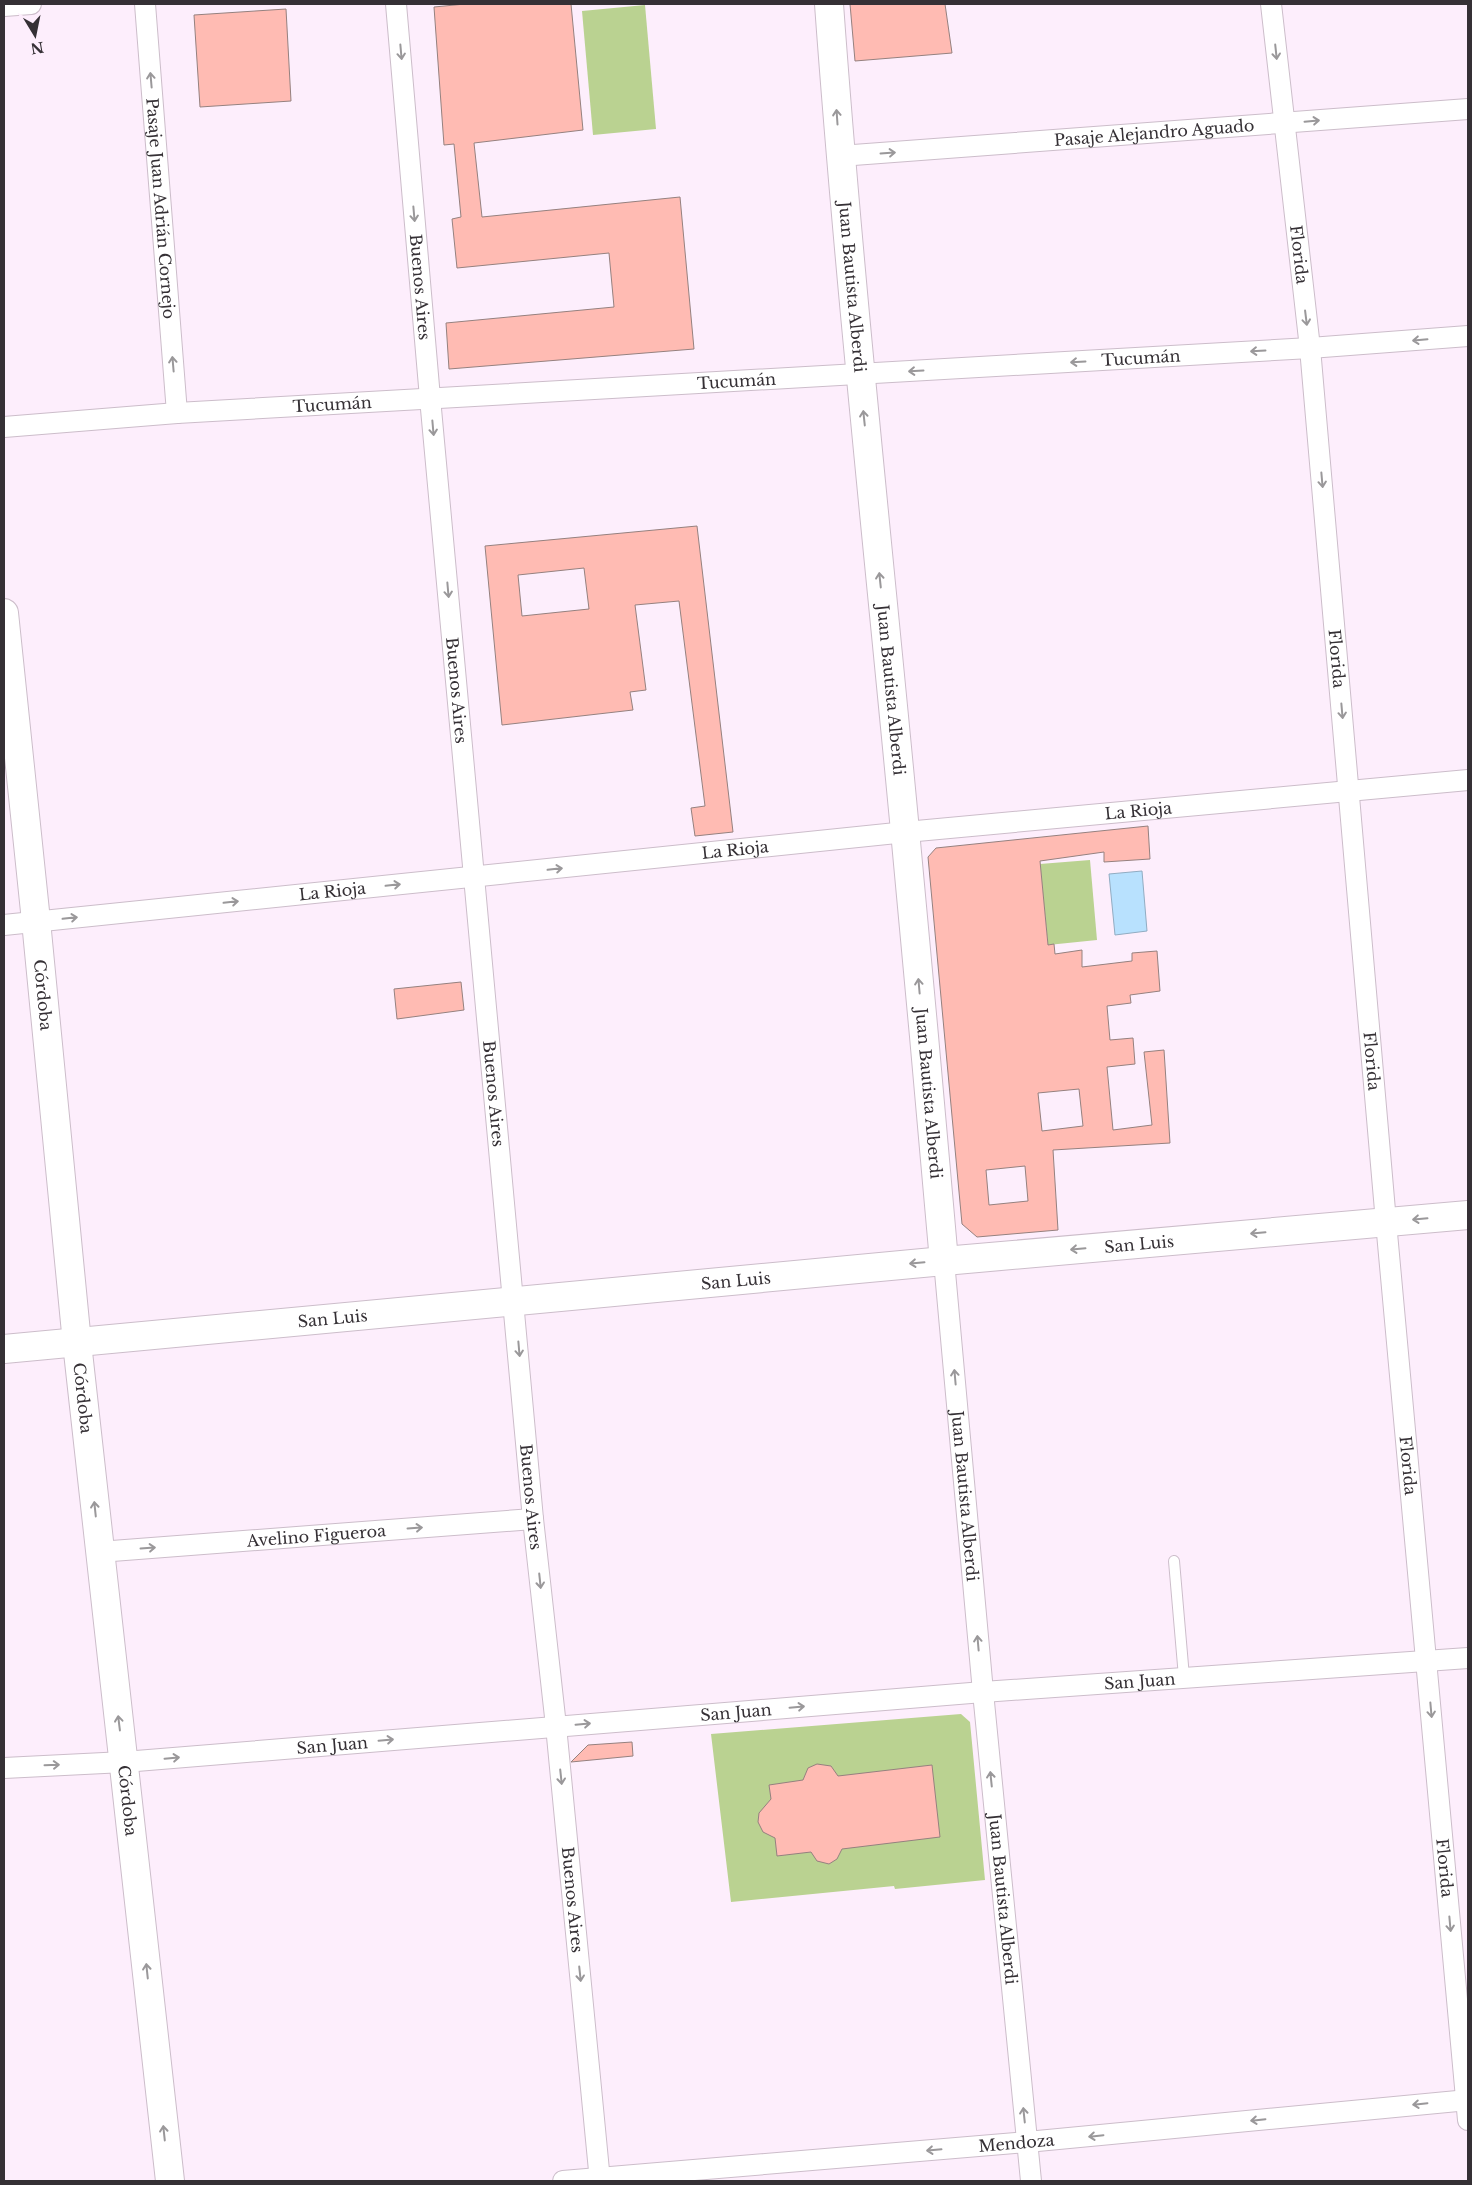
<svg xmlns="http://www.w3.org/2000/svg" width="1472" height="2185" font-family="'Libre Baskerville',serif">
<rect width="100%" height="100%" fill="#fdeefc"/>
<g fill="#bad291">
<path d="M645 5 656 129 593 135 582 11Z"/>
<path d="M1090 860 1097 940 1048 945 1040 864Z"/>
<path d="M961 1714 970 1722 985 1880 895 1889 894 1886 731 1902 711 1734Z"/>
</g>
<path fill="#b8e1fe" stroke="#91acc2" d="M1142 871 1147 931 1115 935 1109 874Z"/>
<g fill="#ffbbb3" stroke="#95817f" fill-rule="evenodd">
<path d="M465 4H571L583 130 474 143 482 217 680 197 694 349 449 369 446 323 614 307 609 253 457 268 452 219 461 217 454 144 444 145 434 7Z"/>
<path d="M850 4H945L952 53 855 61Z"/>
<path d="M286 9 291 101 200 107 194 15Z"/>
<path d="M697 526 733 832 695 836 691 808 705 806 679 601 635 605 646 690 630 692 633 710 502 725 485 546ZM584 568 589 609 522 616 518 575Z"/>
<path d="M1148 826 1150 859 1104 862V852L1040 861 1048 945 1054 944 1055 954 1082 950V967L1132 961V953L1157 951 1160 991 1130 995 1131 1003 1107 1006 1110 1040 1133 1038 1135 1064 1107 1067 1113 1130 1152 1125 1144 1052 1164 1050 1170 1143 1053 1150 1058 1230 977 1237 962 1224 928 857 936 848ZM1079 1089 1083 1126 1042 1131 1038 1093ZM1025 1166 1028 1201 989 1205 986 1170Z"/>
<path d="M461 982 464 1010 397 1019 394 989Z"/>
<path d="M632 1742 633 1756 571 1762 588 1745Z"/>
<path d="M817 1764 831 1766 838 1776 932 1765 940 1837 842 1849 837 1859 829 1864 817 1861 811 1852 777 1856 775 1838 763 1832 758 1822 759 1813 771 1799 769 1785 803 1780 808 1768Z"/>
</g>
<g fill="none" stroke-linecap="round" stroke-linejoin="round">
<defs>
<path id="lane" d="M1174 1561 1184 1677"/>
<g id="street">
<path id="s1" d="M145 4 177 413"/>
<path id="s2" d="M396 4 430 398 533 1519 556 1726 600 2181"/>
<path id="s3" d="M1271 4 1310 348 1386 1222 1468 2120"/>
<path d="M4 6 31 4"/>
<path id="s4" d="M840 156 1468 109"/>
<path id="s5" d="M4 427 177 413 1310 348 1468 336"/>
<path id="s6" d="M4 925 906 832 1468 780"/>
<path id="s7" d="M944 1261 983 1692 1031 2181"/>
<path id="s8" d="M99 1552 533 1519"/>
<path id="s9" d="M4 1768 124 1762 983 1692 1468 1658"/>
<path id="s10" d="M563 2181 1027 2142 1468 2100"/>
</g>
<g id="secondary">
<path id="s11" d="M829 4C849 280 879 555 905 831 919 974 931 1118 944 1261"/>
<path id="s12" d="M4 613 36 921 77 1343 170 2181"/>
<path id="s13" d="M4 1349 944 1261 1468 1215"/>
</g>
</defs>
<use href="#lane" stroke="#ccbdca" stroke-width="12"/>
<use href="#street" stroke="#ccbdca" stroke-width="22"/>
<use href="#secondary" stroke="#ccbdca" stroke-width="30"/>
<use href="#lane" stroke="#fff" stroke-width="10"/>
<use href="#street" stroke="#fff" stroke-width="20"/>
<use href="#secondary" stroke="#fff" stroke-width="28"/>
</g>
<defs><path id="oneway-shaft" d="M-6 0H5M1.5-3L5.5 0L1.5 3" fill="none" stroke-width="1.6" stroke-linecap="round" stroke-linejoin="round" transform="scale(1.25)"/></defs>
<g stroke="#9a989a">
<use href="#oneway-shaft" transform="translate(401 52) rotate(85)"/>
<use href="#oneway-shaft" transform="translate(1276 52) rotate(84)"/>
<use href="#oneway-shaft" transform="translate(151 80) rotate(-95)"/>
<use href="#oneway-shaft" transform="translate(837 117) rotate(-94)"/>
<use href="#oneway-shaft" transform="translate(1312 121) rotate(-5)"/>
<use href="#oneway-shaft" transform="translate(888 153) rotate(-4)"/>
<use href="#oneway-shaft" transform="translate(414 214) rotate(85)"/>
<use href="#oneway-shaft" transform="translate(1306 318) rotate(83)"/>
<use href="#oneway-shaft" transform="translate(1420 340) rotate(175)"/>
<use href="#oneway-shaft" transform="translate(1258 351) rotate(177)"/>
<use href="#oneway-shaft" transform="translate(1078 362) rotate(177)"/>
<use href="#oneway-shaft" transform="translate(173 364) rotate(-95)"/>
<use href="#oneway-shaft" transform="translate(916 371) rotate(177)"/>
<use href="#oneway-shaft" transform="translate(864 418) rotate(-96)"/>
<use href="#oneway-shaft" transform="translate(433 428) rotate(85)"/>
<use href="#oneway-shaft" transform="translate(1322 480) rotate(85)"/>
<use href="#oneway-shaft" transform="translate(880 580) rotate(-96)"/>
<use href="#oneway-shaft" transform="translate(448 590) rotate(85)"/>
<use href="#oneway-shaft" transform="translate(1342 711) rotate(85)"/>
<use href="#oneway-shaft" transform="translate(555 869) rotate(-6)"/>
<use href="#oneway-shaft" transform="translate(393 885) rotate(-6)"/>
<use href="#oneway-shaft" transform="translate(231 902) rotate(-6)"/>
<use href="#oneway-shaft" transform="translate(70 918) rotate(-6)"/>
<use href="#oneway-shaft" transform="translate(919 986) rotate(-95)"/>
<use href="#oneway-shaft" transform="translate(1420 1219) rotate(175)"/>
<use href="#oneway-shaft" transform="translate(1258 1233) rotate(175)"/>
<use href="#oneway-shaft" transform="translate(1078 1249) rotate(175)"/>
<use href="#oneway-shaft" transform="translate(917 1263) rotate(175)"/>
<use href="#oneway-shaft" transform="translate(519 1349) rotate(85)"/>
<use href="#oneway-shaft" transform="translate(955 1377) rotate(-95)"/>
<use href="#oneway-shaft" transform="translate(95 1509) rotate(-96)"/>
<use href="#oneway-shaft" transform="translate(415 1528) rotate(-4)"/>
<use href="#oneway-shaft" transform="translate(148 1548) rotate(-4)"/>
<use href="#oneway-shaft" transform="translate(540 1581) rotate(84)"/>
<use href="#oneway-shaft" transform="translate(978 1643) rotate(-95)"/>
<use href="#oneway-shaft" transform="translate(797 1707) rotate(-5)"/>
<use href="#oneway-shaft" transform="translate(1431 1710) rotate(85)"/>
<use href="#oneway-shaft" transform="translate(119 1723) rotate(-97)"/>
<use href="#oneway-shaft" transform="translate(583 1724) rotate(-5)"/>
<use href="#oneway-shaft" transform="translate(386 1740) rotate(-5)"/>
<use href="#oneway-shaft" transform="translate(172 1758) rotate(-5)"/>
<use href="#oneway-shaft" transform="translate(52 1765) rotate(-2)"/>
<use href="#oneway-shaft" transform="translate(561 1777) rotate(84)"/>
<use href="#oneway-shaft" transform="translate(991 1779) rotate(-96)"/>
<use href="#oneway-shaft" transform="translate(1450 1924) rotate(85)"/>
<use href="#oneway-shaft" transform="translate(147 1971) rotate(-96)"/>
<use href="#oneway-shaft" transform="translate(580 1974) rotate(84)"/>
<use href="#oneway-shaft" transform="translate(1420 2104) rotate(174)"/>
<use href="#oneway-shaft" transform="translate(1024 2115) rotate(-96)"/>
<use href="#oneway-shaft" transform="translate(1258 2120) rotate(174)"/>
<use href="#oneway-shaft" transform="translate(164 2133) rotate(-96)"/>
<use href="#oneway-shaft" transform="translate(1096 2136) rotate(174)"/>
<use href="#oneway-shaft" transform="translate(934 2150) rotate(175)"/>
</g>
<g text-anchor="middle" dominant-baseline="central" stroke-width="4" stroke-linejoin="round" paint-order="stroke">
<g font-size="16" fill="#353035" stroke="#fdeefc">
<text stroke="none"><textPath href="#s4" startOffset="315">Pasaje Alejandro Aguado</textPath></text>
<text stroke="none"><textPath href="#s1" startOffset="205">Pasaje Juan Adrián Cornejo</textPath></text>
<text stroke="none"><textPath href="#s3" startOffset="252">Florida</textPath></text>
<text stroke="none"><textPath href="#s2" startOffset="284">Buenos Aires</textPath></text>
<text stroke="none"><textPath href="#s11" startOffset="284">Juan Bautista Alberdi</textPath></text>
<text stroke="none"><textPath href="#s5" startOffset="1139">Tucumán</textPath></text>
<text stroke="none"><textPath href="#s5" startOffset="734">Tucumán</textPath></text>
<text stroke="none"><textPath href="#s5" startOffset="329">Tucumán</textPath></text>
<text stroke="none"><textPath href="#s3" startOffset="658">Florida</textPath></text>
<text stroke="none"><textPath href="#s11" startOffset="689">Juan Bautista Alberdi</textPath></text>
<text stroke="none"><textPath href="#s2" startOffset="689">Buenos Aires</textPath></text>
<text stroke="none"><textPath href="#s6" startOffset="1140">La Rioja</textPath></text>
<text stroke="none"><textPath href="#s6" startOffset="735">La Rioja</textPath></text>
<text stroke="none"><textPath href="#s6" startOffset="330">La Rioja</textPath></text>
<text stroke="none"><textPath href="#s12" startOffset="384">Córdoba</textPath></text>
<text stroke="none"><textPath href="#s3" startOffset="1062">Florida</textPath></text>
<text stroke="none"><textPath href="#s2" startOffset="1094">Buenos Aires</textPath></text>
<text stroke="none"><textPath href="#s11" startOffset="1094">Juan Bautista Alberdi</textPath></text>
<text stroke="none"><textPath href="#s13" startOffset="1140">San Luis</textPath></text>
<text stroke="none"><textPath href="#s13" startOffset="735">San Luis</textPath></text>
<text stroke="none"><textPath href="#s13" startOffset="330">San Luis</textPath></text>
<text stroke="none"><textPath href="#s12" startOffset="789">Córdoba</textPath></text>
<text stroke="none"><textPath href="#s3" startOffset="1468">Florida</textPath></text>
<text stroke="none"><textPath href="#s2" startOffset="1499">Buenos Aires</textPath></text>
<text stroke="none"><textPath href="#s7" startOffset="236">Juan Bautista Alberdi</textPath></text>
<text stroke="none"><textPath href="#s8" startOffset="218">Avelino Figueroa</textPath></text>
<text stroke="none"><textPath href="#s9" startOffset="1139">San Juan</textPath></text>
<text stroke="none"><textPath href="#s9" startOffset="734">San Juan</textPath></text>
<text stroke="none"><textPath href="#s9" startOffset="329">San Juan</textPath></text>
<text stroke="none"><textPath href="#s12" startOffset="1194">Córdoba</textPath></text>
<text stroke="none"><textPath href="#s3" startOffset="1872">Florida</textPath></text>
<text stroke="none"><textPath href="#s2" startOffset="1904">Buenos Aires</textPath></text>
<text stroke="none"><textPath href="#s7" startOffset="641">Juan Bautista Alberdi</textPath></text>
<text stroke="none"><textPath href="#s10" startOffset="455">Mendoza</textPath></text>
</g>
</g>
<rect width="1472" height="2185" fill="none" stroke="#353035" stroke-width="10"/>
<g transform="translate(35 35) rotate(170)" stroke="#fdeefc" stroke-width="4" paint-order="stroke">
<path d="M0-4L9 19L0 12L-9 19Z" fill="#353035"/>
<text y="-8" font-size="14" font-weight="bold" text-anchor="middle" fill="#353035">N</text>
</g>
</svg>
